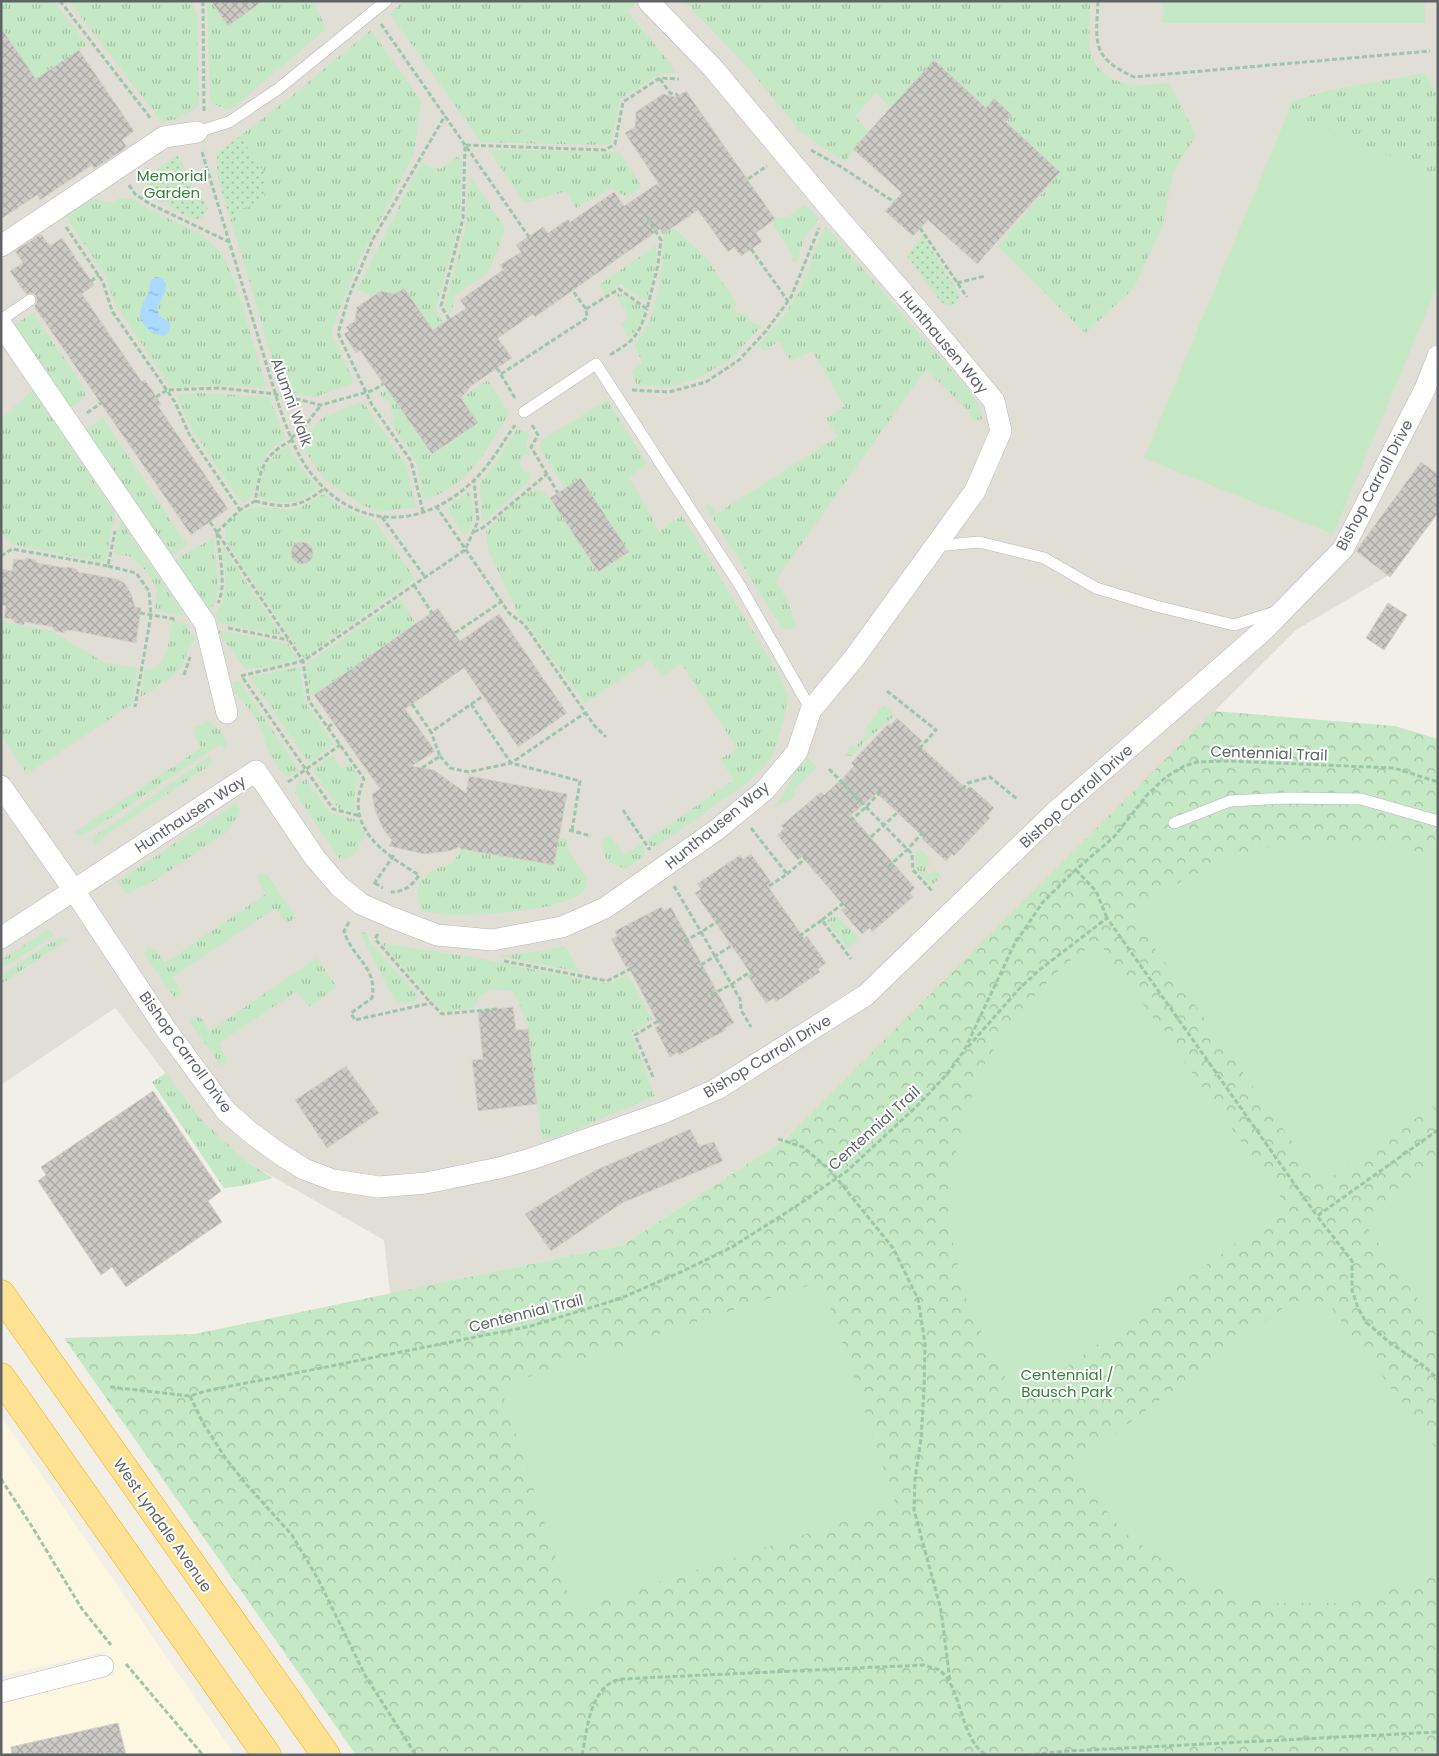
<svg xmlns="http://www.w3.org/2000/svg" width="1439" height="1756" font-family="Poppins,sans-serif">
<defs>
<pattern id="grass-tufts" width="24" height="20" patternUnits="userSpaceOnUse" patternTransform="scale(1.25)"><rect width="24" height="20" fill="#c5e8c5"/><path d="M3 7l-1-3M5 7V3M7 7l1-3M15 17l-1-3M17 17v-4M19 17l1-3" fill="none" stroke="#a3c0a4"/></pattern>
<pattern id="park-crowns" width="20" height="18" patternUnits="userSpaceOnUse" patternTransform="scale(1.25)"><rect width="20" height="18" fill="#c5e8c5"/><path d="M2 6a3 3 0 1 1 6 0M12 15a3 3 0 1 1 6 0" fill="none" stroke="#a3c0a4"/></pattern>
<pattern id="garden-dots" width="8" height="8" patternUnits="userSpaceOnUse" patternTransform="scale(1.25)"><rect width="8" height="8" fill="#c5e8c5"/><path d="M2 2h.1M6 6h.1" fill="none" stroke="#a3c0a4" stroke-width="1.8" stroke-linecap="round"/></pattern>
<pattern id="water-ripples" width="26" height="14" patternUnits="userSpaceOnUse" patternTransform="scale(1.25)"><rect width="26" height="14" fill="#aadaff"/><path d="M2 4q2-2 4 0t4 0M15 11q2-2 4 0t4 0" fill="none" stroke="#8eb4d2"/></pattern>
<pattern id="building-cross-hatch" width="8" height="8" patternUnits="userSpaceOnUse" patternTransform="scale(1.25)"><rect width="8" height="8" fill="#cccac5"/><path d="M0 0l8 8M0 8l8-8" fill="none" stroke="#a9a8a4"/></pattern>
</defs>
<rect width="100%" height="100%" fill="#f1efe8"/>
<path fill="#fef7e0" d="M1 1416 154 1639 235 1755H1V1702L115 1675 104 1652 1 1676Z"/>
<path fill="#e1ded6" d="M1 1H1438V507L1394 572 1296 630 783 1141 623 1245 390 1294 384 1240 247 1162 201 1119 115 1008 1 1085Z"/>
<g fill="url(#grass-tufts)">
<path d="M1 1H54L87 45 36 79 1 28Z"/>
<path d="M69 1H191L197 15 199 106 174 120 161 121Z"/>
<path d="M207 1H211L228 26 263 1H314L326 29 235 106 227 110 210 102Z"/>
<path d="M403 1H634L635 3 627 11 671 64 675 73H661L620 99 611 143 607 145 481 142 390 14Z"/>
<path d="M684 1H1090L1089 48 1096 66 1109 78 1132 86 1169 83 1196 135 1173 173 1163 224 1134 288 1085 333 998 246 1060 172 1006 122 1012 115 994 98 986 108 934 60 891 108 876 93 855 116 869 132 853 149 845 162 800 131 749 69Z"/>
<path d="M371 30 421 101 414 154 358 263 331 332 353 380 351 384 315 397 281 391 241 252 230 220 242 208 251 206 265 174 240 136 287 100Z"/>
<path d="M1425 73 1438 96V176L1288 113 1289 102 1330 90Z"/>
<path d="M489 150 619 152 642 187 627 197 611 188 576 208 566 191 525 203Z"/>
<path d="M458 156 462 161 460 219 436 309 443 323 433 330 404 288 395 294 381 291 374 296 357 290 422 161 428 167 440 169Z"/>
<path d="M470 175 505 229 489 272 454 296 452 314 445 306 465 229Z"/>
<path d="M89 197 100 201 113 202 120 198H131L158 214 201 234 222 254 235 282 266 386 261 388C241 386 221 385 201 385 191 385 179 390 170 386L115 304 106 277 65 214Z"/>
<path d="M805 204 819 219 806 235 796 264 792 259 794 257 773 225 775 218 788 217Z"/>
<path d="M825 226 969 390 979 406 983 419 973 421 969 412 926 369 775 581 788 602 796 626 791 629 782 628 705 506 708 503 716 514 838 437 826 418 845 406 812 351 791 361 779 341 764 351 757 346 783 317 801 289 815 249Z"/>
<path d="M673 227 708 260 737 304 733 307 737 313 747 315 750 322 762 326 730 359 699 378 670 387 637 385 631 371 643 363 634 345C658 321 664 266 663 234Z"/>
<path d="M655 246C660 258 650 286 647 299L645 301 621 284 605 294 599 285Z"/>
<path d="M619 293 643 308 644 313 641 322 629 339 621 324 627 319 625 309 615 295Z"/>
<path d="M33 313 85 389V396L81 401 69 408 14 325Z"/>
<path d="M488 380 509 413C492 441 476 473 446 490 440 494 432 497 425 500L416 461 391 423 394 419 388 399 382 397 380 393 385 390 389 391 432 454 478 423 461 398Z"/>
<path d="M33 390 115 513 105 563 11 544 1 532V419Z"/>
<path d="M201 393 269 397 285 438C279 443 271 447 267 454 256 469 260 492 244 503L240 500 190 426 176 395Z"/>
<path d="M607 400 646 462 645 466 629 477 659 531 682 516 776 669 788 695 784 718 777 744 768 764 748 782 657 846H650L647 840 734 780 720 759 738 749 681 663 662 677 650 660 585 703 524 620 518 614 489 552 486 532C496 521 520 493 533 491 540 489 545 493 550 498L598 573 629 552 581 478 565 489 540 449 542 440Z"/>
<path d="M363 402 406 465 416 507 380 512 362 505 325 480 312 462 300 442 323 417Z"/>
<path d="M103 418 187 545 170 557 85 430Z"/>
<path d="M517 429 529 433 526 447 530 453 522 456 520 464 524 472 532 473 529 481 482 524 480 483 492 468Z"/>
<path d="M288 446 300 466 318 488C299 506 283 504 259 498 262 470 263 462 288 446Z"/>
<path d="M470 491C473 508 478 522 464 535L450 514 448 508 452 503Z"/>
<path d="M323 494 343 508 375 521 415 579 304 658 228 544 225 538 226 523 241 513 258 506 288 510 301 507Z"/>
<path d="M120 520 185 616 155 610 157 590 150 576 140 564 129 556 114 554Z"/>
<path d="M214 538 218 590 215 602 210 610 205 608 173 561Z"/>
<path d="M221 544 282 636 218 623 215 614C232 598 223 565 221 544Z"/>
<path d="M400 599 416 624 314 695H310L306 664Z"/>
<path d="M172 620 186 623 187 628 196 640C184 649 188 657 181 667 174 678 151 690 140 698L145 669C169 673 169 635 172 620Z"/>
<path d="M1 622 52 631 103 662 137 668 132 704 27 774 1 736Z"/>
<path d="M217 630 288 644 299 660 246 670Z"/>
<path d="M300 667 305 702 334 744 309 763 250 677Z"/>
<path d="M239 681 299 770 291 776H284L268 750 259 723 252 712 235 693 232 683Z"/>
<path d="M883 705 895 715 863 743 852 756H846L850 746 855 747 868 733 866 728Z"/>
<path d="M208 721 219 729 227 741 226 749 219 745 86 834 81 836 75 832 201 748 193 732 195 728Z"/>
<path d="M332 756 342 769 349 763 358 776 354 797 355 811 339 809 313 770Z"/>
<path d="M805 756 817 767 794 789 795 797 772 808 781 798Z"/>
<path d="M209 757 213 763 95 843 92 838Z"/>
<path d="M306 779 330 813 357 820 365 837C354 847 360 859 340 859L295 793 297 785Z"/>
<path d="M236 803 241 810 227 832 157 879 126 894 118 881Z"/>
<path d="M610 835 624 855 642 844 645 849 644 856 627 868C610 866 600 858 603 840Z"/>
<path d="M559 838 567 839C567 843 567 847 568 850 573 861 590 875 586 887 578 911 474 916 451 915 441 915 431 912 421 911 410 882 426 870 452 864L461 849 554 865Z"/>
<path d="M920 849C929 857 932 860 925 870L929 875 936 870 941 876 931 886 916 868 915 852Z"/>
<path d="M261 874H267L294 915 295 918 291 921 286 922 275 908 173 977 181 991 179 996 175 998 145 955 146 950 150 948 156 950 165 963 266 894 258 880 257 877Z"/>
<path d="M832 917H838L856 935 857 941 848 948 826 921Z"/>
<path d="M49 929 54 935 1 969V960Z"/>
<path d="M360 932 366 933 371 943 418 996 415 1001 399 1003 393 997Z"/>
<path d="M58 938 68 939 1 984V975Z"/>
<path d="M382 943 477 958 608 984 628 975 652 1019 631 1033 655 1096 558 1137 542 1139 528 1029 521 1008 513 992 491 989 479 997 475 1007 444 1012 438 1007Z"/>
<path d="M565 946 580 972 498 956 549 950Z"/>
<path d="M317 958 337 987 310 1006 306 1003 297 991 219 1043 228 1062 221 1066 190 1022 192 1018 200 1017 210 1031Z"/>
<path d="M166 1073 201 1119 247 1162 273 1178 242 1186 224 1188 152 1082Z"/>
</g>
<path fill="url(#park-crowns)" d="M1214 711 1395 726 1438 739V1755H356L64 1338 195 1334 623 1245 783 1141Z"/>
<g fill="url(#garden-dots)">
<path d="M240 136 265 174 266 189 263 201 251 206 242 208 230 220 217 174V153Z"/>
<path d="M177 155C183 166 191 175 192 189L203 199 208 209 203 217 195 220 174 210 166 202 157 201 149 194 147 185 149 175Z"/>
<path d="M923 236 960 295 954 305 949 306 941 302 907 256Z"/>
</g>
<g fill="#c5e8c5">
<rect x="1163" y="1" width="262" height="22"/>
<path d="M1288 113 1438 176V285L1333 534 1144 458Z"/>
<path d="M1295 840 1363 841 1428 853 1438 857V1103L1322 1184 1132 916 1186 878 1237 855Z"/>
<path d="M1098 941 1287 1206 1020 1401 991 1354 963 1291 950 1229 952 1168 965 1114 982 1068 1015 1016 1065 964Z"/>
<path d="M1438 1164V1328L1361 1219Z"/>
<path d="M822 1281 896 1505 573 1610 500 1386Z"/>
<path d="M1292 1301 1327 1302 1438 1451V1570L1428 1577 1350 1603H1268L1190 1579 1122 1531 1073 1465Z"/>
</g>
<path fill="url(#water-ripples)" d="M155 277 163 278C170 291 162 296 157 308L159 316 169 322C171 328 169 333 164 336 157 335 151 333 146 327 130 309 152 299 150 282Z"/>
<g fill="url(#building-cross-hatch)" stroke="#d6d1c6">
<path d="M211 1H263L228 26Z"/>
<path d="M1 28 36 79 79 50 134 131 122 140 127 147 94 169 92 165 40 200 37 195 1 219Z"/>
<path d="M934 60 986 108 994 98 1012 115 1006 122 1060 172 977 264 928 220 913 236 885 211 902 193 853 149Z"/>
<path d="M686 91 775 219 756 233 762 242 741 256 734 247 728 252 698 210 663 234 660 229 535 317 533 314 498 338 512 358 471 386 461 398 478 423 432 454 360 350 356 353 344 334 349 331 346 327 355 321 357 307 381 291 395 294 404 288 433 330 466 308 460 300 503 270 500 265 521 252 516 245 543 227 548 233 568 219 570 222 614 192 624 206 658 183 625 133 635 127 636 112 663 94 676 97Z"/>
<path d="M41 234 50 246 62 238 94 285 82 294 142 382 145 380 161 404 158 406 228 509 191 535 34 306 37 303 36 296 33 293 26 294 10 271 23 263 15 251Z"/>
<path d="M1421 462 1438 474V513L1390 577 1356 551Z"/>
<path d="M581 478 629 552 598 572 550 498Z"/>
<circle cx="302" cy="553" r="11"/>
<path d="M27 558 35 560 37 563 66 568 68 567 76 569 78 572 117 579 124 583 131 593 135 607 141 608 136 643 75 631 67 630 64 633 55 631 53 627 26 622 23 625 15 623 12 619 4 618 6 606 1 605V569L12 571 14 559 24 560Z"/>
<path d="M1388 603 1407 615 1384 650 1366 638Z"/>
<path d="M438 608 460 641 499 614 567 713 518 747 464 668 405 709 435 751 412 766 434 770 466 793 469 776 567 794 554 865 461 849 459 847 449 851 424 854 389 846 392 840 383 829 375 810 372 794 380 789 314 695Z"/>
<path d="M897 718 922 741 919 745 967 789 970 786 994 808 987 816 990 818 954 856 952 854 946 861 922 839 923 837 877 793 851 815 915 888 910 893 913 897 872 932 870 928 862 934 841 910 845 907 802 857 798 860 777 835 784 829 781 826 821 792 824 795 842 779 854 766 851 763 888 724 890 726Z"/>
<path d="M751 854 771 882 767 885 804 938 807 936 826 963 818 969 820 972 776 1002 774 998 766 1003 748 976 751 974 695 893 701 889 697 884 740 855 743 859Z"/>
<path d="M661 907 664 911 671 907 734 1023 725 1028 726 1030 679 1055 678 1052 670 1057 655 1028 659 1025 628 966 626 967 611 939 617 936 615 931Z"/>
<path d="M513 1007 516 1030 528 1029 537 1104 478 1111 472 1060 483 1059 478 1011Z"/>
<path d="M346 1066 379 1113 327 1148 295 1100Z"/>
<path d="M153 1091 221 1191 208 1201 222 1222 126 1287 112 1267 101 1275 38 1181 46 1175 41 1167Z"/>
<path d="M690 1129 699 1146 714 1142 723 1161 622 1203 551 1251 525 1214 594 1171Z"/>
<path d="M118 1723 126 1755H12L11 1747Z"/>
</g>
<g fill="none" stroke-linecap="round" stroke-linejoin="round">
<defs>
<g id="lane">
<path d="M197 132 229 122 278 89 386 1"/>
<path d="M1 320 30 300"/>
<path d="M524 412 596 364 739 584 811 710"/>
<path d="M935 546 979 542 1044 558 1096 588 1156 606 1234 625 1278 611"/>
<path d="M1174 823 1230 801 1287 798 1361 799 1438 821"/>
</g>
<g id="street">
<path d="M1 246 164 137 197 132"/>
<path d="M1 324 205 623 227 713"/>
<path d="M1 786 73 889 165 1028 226 1111 250 1132 280 1154 304 1169 333 1180 379 1187 426 1183 499 1168 531 1159 665 1112 717 1089 866 995 1053 814 1265 629 1343 549 1425 389 1438 356"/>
<path d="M1 938 256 771 315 858 339 886 361 904 393 918 437 935 492 940 562 927 605 908 715 831 765 790 797 752 811 710 855 657 975 491 1001 431 994 401 924 317 833 212 712 67 648 1"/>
<path d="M1 1692 103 1666"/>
</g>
<g id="highway">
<path d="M1 1294 326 1755"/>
<path d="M1 1377 267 1755"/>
</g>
</defs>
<use href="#lane" stroke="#b5b8bc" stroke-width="12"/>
<use href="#street" stroke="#b5b8bc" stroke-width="22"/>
<use href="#highway" stroke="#f9ab00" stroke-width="29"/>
<g stroke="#9cc7a9" stroke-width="3" stroke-dasharray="5 2.5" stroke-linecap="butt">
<path d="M60 1 151 119"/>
<path d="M203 1 204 113"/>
<path d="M1098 1C1096 44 1091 57 1134 77L1430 51"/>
<path d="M381 24 529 237"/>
<path d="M660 79 670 93 676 94 678 96"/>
<path d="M466 145 605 150 615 144 623 102 660 78 679 79"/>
<path d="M811 150 843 168 894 202"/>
<path d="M202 152 280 409C287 428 294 448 305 465 347 528 416 534 471 483 489 467 501 445 515 425"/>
<path d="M748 179 767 166"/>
<path d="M129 185 135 194 150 204 229 242"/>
<path d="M66 227 103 282 112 311 175 402 189 434 240 510"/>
<path d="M920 228 967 297"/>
<path d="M751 249 788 301"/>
<path d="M91 281 99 275"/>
<path d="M957 283 985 276"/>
<path d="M586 309 619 289 647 309 658 265 661 240 648 219"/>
<path d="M449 319 441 306 463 218 465 145"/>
<path d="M610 355C634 340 638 337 647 309"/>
<path d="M497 368 515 398"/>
<path d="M501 374 587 318 586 309 573 291"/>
<path d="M632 390 669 392 706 382 739 360 766 331 791 297 819 228"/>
<path d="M156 397 167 390 220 388 275 394 321 405 374 390 383 384"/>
<path d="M87 413 101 403"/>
<path d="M532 425 538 435 531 447 558 493"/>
<path d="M291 438 302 430 321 405"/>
<path d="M255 501C286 509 299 508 325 488"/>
<path d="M436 506 509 613 524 624 594 725 606 737"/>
<path d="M423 512 411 461 372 405 338 333 349 296 373 239 445 116"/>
<path d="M382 517 425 577"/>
<path d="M210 522 303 661 309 701 364 779C343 827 383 853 419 875 412 886 404 892 391 892"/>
<path d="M217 532 240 510 255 501C261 469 261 457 292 440"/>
<path d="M474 532 484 527 547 474"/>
<path d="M217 533C219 552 227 586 218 603"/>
<path d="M1 556 12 549 108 566 115 531"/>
<path d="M108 566 136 573 149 591 151 615 135 707"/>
<path d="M414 585 432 613"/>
<path d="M140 613 175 619"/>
<path d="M228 628 288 640"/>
<path d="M455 633 501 602"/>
<path d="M184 675 190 657"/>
<path d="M241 676 303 661 465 550 478 521 474 481"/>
<path d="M243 678 333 809 360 816"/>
<path d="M887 691 936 730 919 749"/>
<path d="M412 704 431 732 483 696"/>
<path d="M471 704 511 763 580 781 572 831"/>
<path d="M328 727 334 723"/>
<path d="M440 756 450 768 469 772 511 763 585 713"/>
<path d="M422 768 440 756 431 732"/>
<path d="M829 769 912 854 913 870 932 891"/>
<path d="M288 782 340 745"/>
<path d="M962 789 968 783 990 777 1017 799"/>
<path d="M623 810 650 850"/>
<path d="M850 821 866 807 881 791"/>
<path d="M751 828 787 874 766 888"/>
<path d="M569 830 591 836"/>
<path d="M871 837 897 813"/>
<path d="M888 867 907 850 924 831"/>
<path d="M1076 870 1096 891 1107 918"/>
<path d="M787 874 807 857"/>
<path d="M375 883 383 888"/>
<path d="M374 884 394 855"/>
<path d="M674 886 701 932 683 942"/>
<path d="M720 920 701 932 740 999 741 1010 751 1027"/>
<path d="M822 920 845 902"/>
<path d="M349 922 344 931C352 958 378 967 372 998L351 1013 355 1020 431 1003 442 1014 498 1009"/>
<path d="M378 934 375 939 431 1003"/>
<path d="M799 936 822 920 851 959"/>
<path d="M504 961 607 981 634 967"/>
<path d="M701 965 731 946"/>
<path d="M711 995 732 984 753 970"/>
<path d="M968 1047 1018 990 1038 971 1107 918 1317 1216"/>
<path d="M653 1077 635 1035 660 1020"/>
<path d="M1438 1130 1317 1216 1352 1261V1290L1358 1308 1366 1322 1389 1342 1424 1366 1438 1379"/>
<path d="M778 1139 803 1147 830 1170 893 1248 918 1299 925 1343 924 1392 921 1439 915 1479 914 1510 941 1610 950 1681"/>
<path d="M110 1387 190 1396 206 1391 531 1326 619 1299 681 1272 732 1247 795 1207 847 1171 918 1105 948 1073 964 1051 1014 945 1042 903 1072 873 1114 837 1147 795 1166 777 1184 766 1197 762 1228 761 1394 768 1438 782"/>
<path d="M190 1396 203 1423 226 1459 246 1484 292 1535 318 1579 366 1677 416 1755"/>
<path d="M1 1479 31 1525 82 1609 111 1645"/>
<path d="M126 1664 203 1755"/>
<path d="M582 1755C587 1731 589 1693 614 1681 621 1678 633 1679 641 1678L924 1665C929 1667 935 1668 939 1670 962 1685 960 1742 987 1755"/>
<path d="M1027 1755 1068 1751 1438 1732"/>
</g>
<use href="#lane" stroke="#fff" stroke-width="11"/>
<use href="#street" stroke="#fff" stroke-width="21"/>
<use href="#highway" stroke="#fde293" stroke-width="28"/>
</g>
<g text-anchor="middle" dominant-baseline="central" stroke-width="4" stroke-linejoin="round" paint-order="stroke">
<g font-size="15" fill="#348238" stroke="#fff">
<text x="172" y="175">Memorial<tspan x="172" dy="17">Garden</tspan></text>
<text x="1067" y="1374">Centennial /<tspan x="1067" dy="17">Bausch Park</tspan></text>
</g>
<g font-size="15" fill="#5f6368" stroke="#fff">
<text transform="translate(944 342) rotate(50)">Hunthausen Way</text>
<text transform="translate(292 402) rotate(70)">Alumni Walk</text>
<text transform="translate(1374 485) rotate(-62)">Bishop Carroll Drive</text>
<text transform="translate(1269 753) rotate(2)">Centennial Trail</text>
<text transform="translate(1076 796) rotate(-42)">Bishop Carroll Drive</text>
<text transform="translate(190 814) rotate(-33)">Hunthausen Way</text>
<text transform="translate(717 825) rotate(-39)">Hunthausen Way</text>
<text transform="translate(186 1052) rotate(54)">Bishop Carroll Drive</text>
<text transform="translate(767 1056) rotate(-31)">Bishop Carroll Drive</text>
<text transform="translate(874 1128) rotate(-42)">Centennial Trail</text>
<text transform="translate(526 1313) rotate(-14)">Centennial Trail</text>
<text transform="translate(163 1525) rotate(55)">West Lyndale Avenue</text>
</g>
</g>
<rect width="1439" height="1756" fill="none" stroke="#5f6368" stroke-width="5"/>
</svg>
